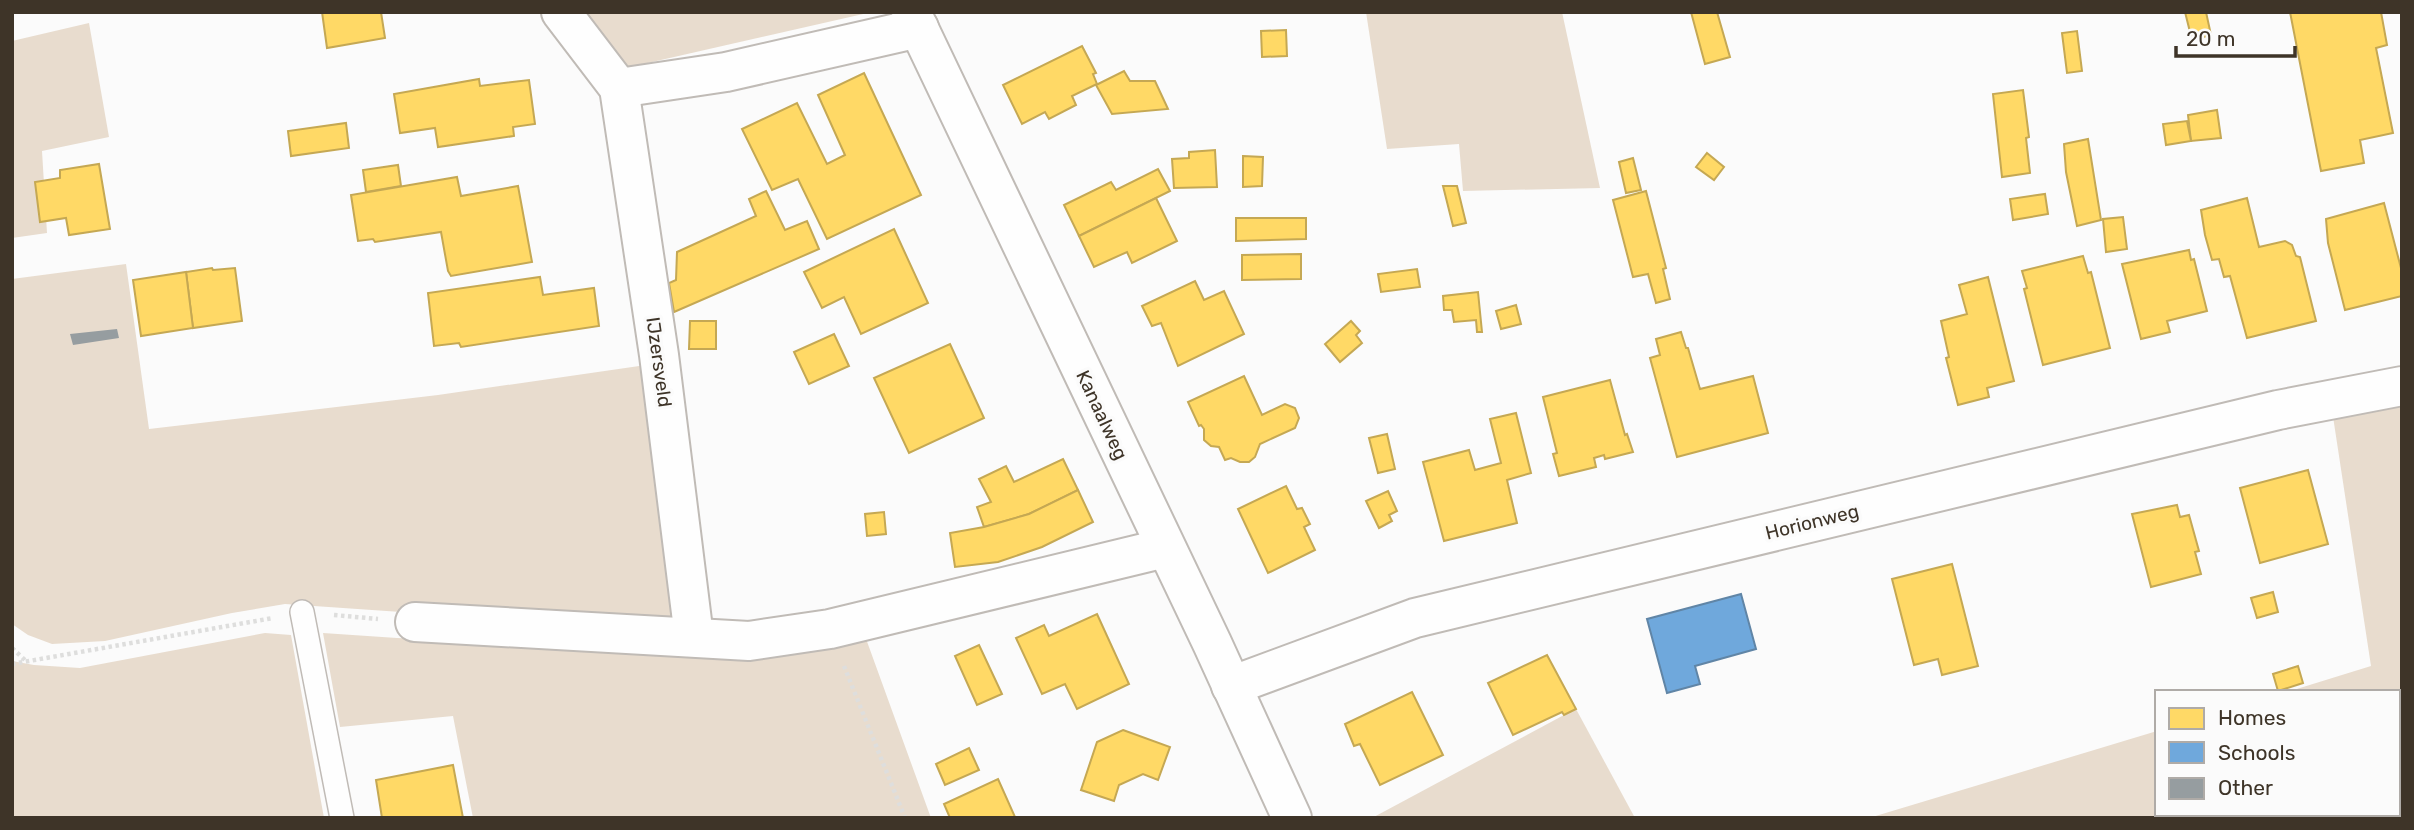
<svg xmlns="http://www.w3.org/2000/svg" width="2414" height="830" font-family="Rubik,sans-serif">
<rect width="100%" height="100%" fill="#fbfbfb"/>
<g fill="#e8dcce">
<path d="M576 12H872L617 70Z"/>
<path d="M1366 12H1562L1600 188 1463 191 1459 144 1387 149Z"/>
<path d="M89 23 109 137 42 151 47 233 12 238V41Z"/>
<path d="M126 264 149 429 438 395 653 364 673 620 430 614 285 604 232 613 105 641 52 644 28 635 12 624V279Z"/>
<path d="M2402 397V818H1869L2157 731V814H2398V692H2287L2371 666 2332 410Z"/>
<path d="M265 633 291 635 324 818H12V661L34 665 80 668Z"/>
<path d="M323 633 397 638 672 648 865 636 931 818H473L453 716 340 727Z"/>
<path d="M1576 709 1635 818H1372L1564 715Z"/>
</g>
<g fill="#ffd966" stroke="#c5a853" stroke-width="2">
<path d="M322 12H381L385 38 327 48Z"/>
<path d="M1691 12H1717L1730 57 1705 64Z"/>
<path d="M2185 12H2206L2211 35 2192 40Z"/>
<path d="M2290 12H2381L2387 45 2376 48 2393 133 2360 140 2364 163 2321 171Z"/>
<path d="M1286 30 1287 56 1262 57 1261 31Z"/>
<path d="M2077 31 2082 71 2067 73 2062 33Z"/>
<path d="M1082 46 1096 73 1093 74 1097 84 1072 96 1076 105 1049 119 1045 112 1022 124 1003 85Z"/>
<path d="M1124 71 1130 81H1155L1168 109 1112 114 1096 85Z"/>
<path d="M864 73 921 195 827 239 798 179 772 190 742 129 797 103 827 164 845 155 818 95Z"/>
<path d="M479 79 480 86 529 80 535 124 513 127 514 136 438 147 435 128 400 133 394 94Z"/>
<path d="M2023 90 2029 137 2026 138 2030 173 2002 177 1993 94Z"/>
<path d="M2217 110 2221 138 2191 141 2188 115Z"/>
<path d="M2187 121 2191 141 2166 145 2163 124Z"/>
<path d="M346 123 349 148 291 156 288 131Z"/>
<path d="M2088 139 2101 220 2077 226 2066 172 2064 144Z"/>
<path d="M1215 150 1217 187 1174 188 1172 159 1189 158V152Z"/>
<path d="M1707 153 1724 167 1714 180 1696 167Z"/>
<path d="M1243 156 1263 157 1262 186 1243 187Z"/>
<path d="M1633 158 1641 190 1626 193 1619 162Z"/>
<path d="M99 164 110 229 69 235 66 218 40 222 35 182 60 178V170Z"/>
<path d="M398 165 401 186 366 192 363 170Z"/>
<path d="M1158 169 1170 191 1079 236 1064 205 1111 182 1116 190Z"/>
<path d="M457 177 461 196 518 186 532 262 451 276 448 271 441 232 375 242 373 239 358 241 351 195Z"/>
<path d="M1443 186H1457L1466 223 1453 226Z"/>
<path d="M766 191 785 230 807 221 819 249 674 312 669 283 676 280 677 252 756 216 749 199Z"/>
<path d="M1646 191 1666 268 1663 269 1670 299 1656 303 1648 274 1633 277 1613 200Z"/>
<path d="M2045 194 2048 214 2013 220 2010 199Z"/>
<path d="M1156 198 1177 241 1132 263 1127 252 1094 267 1079 236Z"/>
<path d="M2247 198 2259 247 2285 241 2292 245 2296 256 2300 257 2316 321 2247 338 2230 276 2224 277 2219 259 2212 260 2205 235 2201 210Z"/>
<path d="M2384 203 2402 272V296L2345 310 2328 243 2326 219Z"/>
<path d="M2123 217 2127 249 2106 252 2103 219Z"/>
<path d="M1236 218H1306V239L1236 241Z"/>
<path d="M894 229 928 303 861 334 844 297 822 308 804 272Z"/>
<path d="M2189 250 2191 260 2194 259 2207 311 2167 321 2170 332 2141 339 2122 264Z"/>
<path d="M1301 254V279L1242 280V255Z"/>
<path d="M2083 256 2088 273 2091 272 2110 348 2043 365 2024 289 2027 288 2022 271Z"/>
<path d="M212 268 213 270 235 268 242 321 193 328 186 272Z"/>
<path d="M1417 269 1420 287 1381 292 1378 274Z"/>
<path d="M186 272 193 328 141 336 133 280Z"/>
<path d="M540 277 543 295 594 288 599 326 461 347 459 343 434 346 428 293Z"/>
<path d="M1988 277 2014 381 1987 388 1989 397 1958 405 1946 358 1949 357 1941 321 1967 314 1959 285Z"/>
<path d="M1195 281 1204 300 1224 291 1244 334 1178 366 1161 323 1152 326 1142 306Z"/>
<path d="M1478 292 1482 332H1477L1476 320 1454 322 1452 310H1444L1443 296Z"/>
<path d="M1516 305 1521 324 1501 329 1496 311Z"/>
<path d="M690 321H716V349H689Z"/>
<path d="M1351 321 1360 331 1356 335 1362 343 1340 362 1325 344Z"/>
<path d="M1681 332 1686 348H1688L1700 389 1753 376 1768 433 1677 457 1650 358 1660 355 1656 339Z"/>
<path d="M834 334 849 366 809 384 794 352Z"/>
<path d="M950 344 984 418 909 453 874 378Z"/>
<path d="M1244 376 1262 415 1285 404 1295 408 1299 418 1295 428 1260 444 1255 457 1249 462H1240L1231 458 1225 460 1219 447 1211 446 1204 440V429L1201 425 1199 426 1188 402Z"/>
<path d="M1610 380 1625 435 1627 434 1633 452 1605 459 1604 455 1594 458 1596 467 1559 476 1553 454 1557 453 1543 397Z"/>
<path d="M1516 413 1531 473 1507 480 1517 523 1444 541 1423 462 1469 450 1475 470 1501 463 1490 419Z"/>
<path d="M1387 434 1395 469 1378 473 1369 438Z"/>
<path d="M1063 459 1078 490 1029 514 984 527 977 507 991 502 979 479 1006 466 1014 482Z"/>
<path d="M2308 470 2328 544 2260 563 2240 488Z"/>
<path d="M1286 486 1297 509 1302 508 1310 524 1304 527 1315 550 1268 573 1238 509Z"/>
<path d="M1078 490 1093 522 1042 547 998 562 955 567 950 533 984 527 1029 514Z"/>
<path d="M1388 491 1397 511 1389 515 1392 521 1379 528 1366 501Z"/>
<path d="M2177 505 2180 517 2189 515 2199 551 2195 552 2201 574 2151 587 2132 514Z"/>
<path d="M884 512 886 534 867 536 865 514Z"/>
<path d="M1952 564 1978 666 1942 675 1938 659 1914 665 1892 579Z"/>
<path d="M2273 592 2278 612 2257 618 2251 598Z"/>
<path d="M1097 614 1129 684 1077 709 1065 684 1042 694 1016 638 1044 625 1049 636Z"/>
<path d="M979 645 1002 694 977 705 955 656Z"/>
<path d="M1547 655 1576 709 1564 715 1562 712 1513 735 1488 683Z"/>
<path d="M2298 666 2303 683 2278 691 2273 674Z"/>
<path d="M1412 692 1443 755 1380 785 1360 744 1354 746 1345 724Z"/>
<path d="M1123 730 1170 747 1158 780 1143 774 1119 785 1114 801 1081 790 1097 742Z"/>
<path d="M969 748 979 770 945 785 936 764Z"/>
<path d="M453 765 463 818H382L376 780Z"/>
<path d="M998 779 1015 817 950 818 944 804Z"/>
</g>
<path fill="#6fa8dc" stroke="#6085a6" stroke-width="2" d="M1741 594 1756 649 1695 666 1700 684 1667 693 1647 619Z"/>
<path fill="#969da0" d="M117 329 119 338 73 345 70 334Z"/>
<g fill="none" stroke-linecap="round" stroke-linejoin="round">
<defs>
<path id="lane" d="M302 612 342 818"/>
<g id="street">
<path d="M561 12 619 88 659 355 694 637"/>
<path d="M619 88 726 72 919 28"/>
<path d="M415 622 749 641 830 629 1165 548"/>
<path d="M1231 686 1415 618 2278 410 2402 386"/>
</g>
<path id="secondary" d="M911 12 1212 643 1292 818"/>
</defs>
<use href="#lane" stroke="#c0bbb6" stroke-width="26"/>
<use href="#street" stroke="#c0bbb6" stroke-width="42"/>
<use href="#secondary" stroke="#c0bbb6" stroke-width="42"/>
<g stroke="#dededd" stroke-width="4.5" stroke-dasharray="3.5 3.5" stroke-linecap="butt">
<path d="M334 615 378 619"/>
<path d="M12 648 26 661"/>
<path d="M12 664 273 618"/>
<path d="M844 666 905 818"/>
</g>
<use href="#lane" stroke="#fefefe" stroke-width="23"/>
<use href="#street" stroke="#fefefe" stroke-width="38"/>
<use href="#secondary" stroke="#fefefe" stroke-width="38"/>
</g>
<g text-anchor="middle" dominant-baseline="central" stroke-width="7" stroke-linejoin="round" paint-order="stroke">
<g font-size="19" fill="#3e3428" stroke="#fbfbfb">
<text transform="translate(659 362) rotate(82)">IJzersveld</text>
<text transform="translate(1102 415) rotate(65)">Kanaalweg</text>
<text transform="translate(1812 522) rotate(-14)">Horionweg</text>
</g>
</g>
<rect width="2414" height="830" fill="none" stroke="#3e3428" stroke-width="28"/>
<rect x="2155" y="690" width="245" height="126" fill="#fbfbfb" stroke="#afaba7" stroke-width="2"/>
<rect x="2169" y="708" width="35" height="21" fill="#ffd966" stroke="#afaba7" stroke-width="2"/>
<text x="2218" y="725" font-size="21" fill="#3e3428">Homes</text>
<rect x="2169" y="742" width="35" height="21" fill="#6fa8dc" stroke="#afaba7" stroke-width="2"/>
<text x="2218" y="760" font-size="21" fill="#3e3428">Schools</text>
<rect x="2169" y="778" width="35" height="21" fill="#969da0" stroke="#afaba7" stroke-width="2"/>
<text x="2218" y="795" font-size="21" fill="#3e3428">Other</text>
<path d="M2176 46v10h119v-10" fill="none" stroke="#3e3428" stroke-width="3.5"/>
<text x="2186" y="46" font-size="21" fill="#3e3428" stroke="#fbfbfb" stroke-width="5" paint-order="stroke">20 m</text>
</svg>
